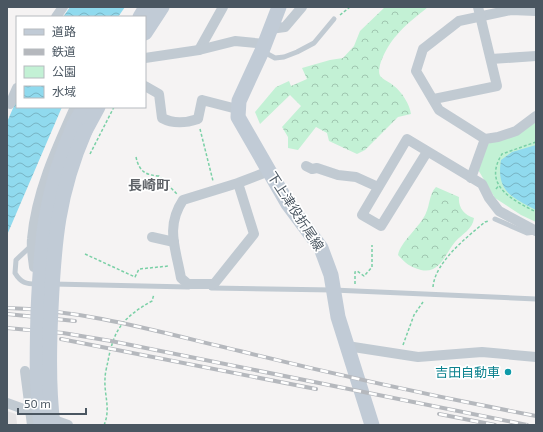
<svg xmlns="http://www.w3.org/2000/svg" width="543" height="432" font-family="'Exo 2','Noto Sans JP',sans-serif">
<defs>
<pattern id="forest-crowns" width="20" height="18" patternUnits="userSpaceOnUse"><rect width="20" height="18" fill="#c3f1d5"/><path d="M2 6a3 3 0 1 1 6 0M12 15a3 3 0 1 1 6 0" fill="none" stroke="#a0c6b0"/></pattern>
<pattern id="water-waves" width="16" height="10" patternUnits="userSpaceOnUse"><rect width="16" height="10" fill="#90daee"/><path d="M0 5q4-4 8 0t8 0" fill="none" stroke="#78b4c4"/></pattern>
</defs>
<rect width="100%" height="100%" fill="#f5f3f3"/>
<path fill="#e6e4e5" d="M7 411 16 414 17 424 7 425Z"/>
<g fill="url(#forest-crowns)">
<path d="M385 7H428C417 16 405 25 396 36 389 43 374 69 381 77 385 81 390 82 394 86 402 92 410 105 411 114L398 117 365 150 357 154 329 141 327 133 316 127 298 150 288 148V137L282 127 301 106 290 95 260 124 255 112 276 87 289 81 291 86 307 79 302 68 330 60 343 58 354 46 360 31Z"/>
<path d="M436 187 459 197C458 207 464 215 474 218 473 229 462 234 455 242 445 254 440 274 421 270 410 267 405 263 398 255 400 242 420 227 426 213 430 205 429 194 436 187Z"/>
</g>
<path fill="#c3f1d5" d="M536 120V222L521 215 495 198 477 168 486 145Z"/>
<g fill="url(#water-waves)">
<path d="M70 7H125L118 17H63Z"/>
<path d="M17 99V107H62L7 235V122Z"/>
<path d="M536 145V210C511 197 496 191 501 160L512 152Z"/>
</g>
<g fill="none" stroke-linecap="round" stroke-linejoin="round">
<g stroke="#7ad0a6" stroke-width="1.5" stroke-dasharray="3 2" stroke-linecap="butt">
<path d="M340 15 350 7"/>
<path d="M200 129 213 181"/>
<path d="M536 142 502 154C482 186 513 200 536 212"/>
<path d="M90 154 114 107"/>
<path d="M136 157C139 171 145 175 159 176L177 194"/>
<path d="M496 189 499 185"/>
<path d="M85 254 135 277 139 269 169 266"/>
<path d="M355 284V272L357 271 364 276 372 267V245"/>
<path d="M433 287C435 262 467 237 485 222L489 221"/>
<path d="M403 345 414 315 423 302"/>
<path d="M104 425C111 409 104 395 105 379 105 373 107 366 108 361 114 328 124 317 152 301L154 294"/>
</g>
<g stroke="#c1cad2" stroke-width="5">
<path d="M264 52 275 58 284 57 297 52 314 43 334 19"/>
<path d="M495 219 527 233 535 232"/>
<path d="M32 245 16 260 15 273C21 283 26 284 37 284"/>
<path d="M53 284 189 287"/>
<path d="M211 288 333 290 536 299"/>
</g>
<g stroke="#c1cad2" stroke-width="10">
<path d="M536 11 511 10 459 21 423 49 416 71 439 110 485 139 498 137 516 131 536 116"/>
<path d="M56 17 63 7"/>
<path d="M270 29 285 27 302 7"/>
<path d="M199 50 223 7"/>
<path d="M145 58 199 50 235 41 265 44"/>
<path d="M491 59 536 56"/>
<path d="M145 86 159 94 162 118C173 124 186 123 198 119L202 100 237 109"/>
<path d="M434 99 497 86 478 7"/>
<path d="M10 104 17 88"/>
<path d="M427 152 381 226 362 215 407 139 482 184 489 198 499 211 536 231"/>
<path d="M306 166 312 169 317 168 338 175 356 177 378 187"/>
<path d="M471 178 485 139"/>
<path d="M238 183 254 234 214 284H188L181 278C176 249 165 227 183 200L238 183 269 171"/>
<path d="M152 237 174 242"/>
<path d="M41 268 34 267C33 258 31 248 32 239 36 193 56 149 75 107"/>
<path d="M347 346 418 357 482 352 536 357"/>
<path d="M25 371 32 425"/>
<path d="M7 403 68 425"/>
</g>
<g stroke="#c1cbd6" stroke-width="15">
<path d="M279 7 262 51 239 101 238 117 288 204 321 248 331 275 338 317 372 425"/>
<path d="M140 17 146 7"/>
<path d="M145 33 162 7"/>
<path d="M74 125 84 107"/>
<path d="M85 131 98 107"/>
</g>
<defs>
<g id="rail">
<path d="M7 308C87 310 166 334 244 352 341 376 438 397 536 416"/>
<path d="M7 314 75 321"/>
<path d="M7 328 63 333 111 341 527 425"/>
<path d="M61 339 316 389"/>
<path d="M439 414 495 425"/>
</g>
</defs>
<use href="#rail" stroke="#b5b8bd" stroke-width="4"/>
<use href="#rail" stroke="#fff" stroke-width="2.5" stroke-dasharray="8" stroke-linecap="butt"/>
<g stroke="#c1cbd6" stroke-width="15">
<path d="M41 425C36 387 37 350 38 312 41 241 45 191 74 125"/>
<path d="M53 425C48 386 49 348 51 309 54 242 58 193 85 131"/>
</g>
</g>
<circle fill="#0f9aa8" stroke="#fff" stroke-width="1.5" cx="508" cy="372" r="4"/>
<g text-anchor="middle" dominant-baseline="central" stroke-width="3.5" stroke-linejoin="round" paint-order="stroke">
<g font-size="13" fill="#4a5661" stroke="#fff">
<text transform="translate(296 211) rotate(57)">下上津役折尾線</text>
</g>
<g font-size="13" fill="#0d838f" stroke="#fff" text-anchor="end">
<text x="500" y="372">吉田自動車</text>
</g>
<g font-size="14" font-weight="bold" fill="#5f6368" stroke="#fff">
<text x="149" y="184">長崎町</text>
</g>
</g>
<rect width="543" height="432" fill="none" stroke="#4a5661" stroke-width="16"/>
<rect x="16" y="16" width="130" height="92" fill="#ffffff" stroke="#b7bbc0"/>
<rect x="24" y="29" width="20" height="6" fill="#c1cbd6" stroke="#b7bbc0"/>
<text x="52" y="36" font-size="12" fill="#4a5661">道路</text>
<rect x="24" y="49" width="20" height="6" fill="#b5b8bd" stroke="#b7bbc0"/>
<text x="52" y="56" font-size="12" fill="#4a5661">鉄道</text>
<rect x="24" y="66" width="20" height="12" fill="#c3f1d5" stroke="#b7bbc0"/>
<text x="52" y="76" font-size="12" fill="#4a5661">公園</text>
<rect x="24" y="86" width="20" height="12" fill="url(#water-waves)" stroke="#b7bbc0"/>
<text x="52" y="96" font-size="12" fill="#4a5661">水域</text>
<path d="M18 408v6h68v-6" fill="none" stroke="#4a5661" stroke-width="2"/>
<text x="24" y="408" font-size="12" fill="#4a5661" stroke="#ffffff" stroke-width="3" paint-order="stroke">50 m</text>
</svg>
